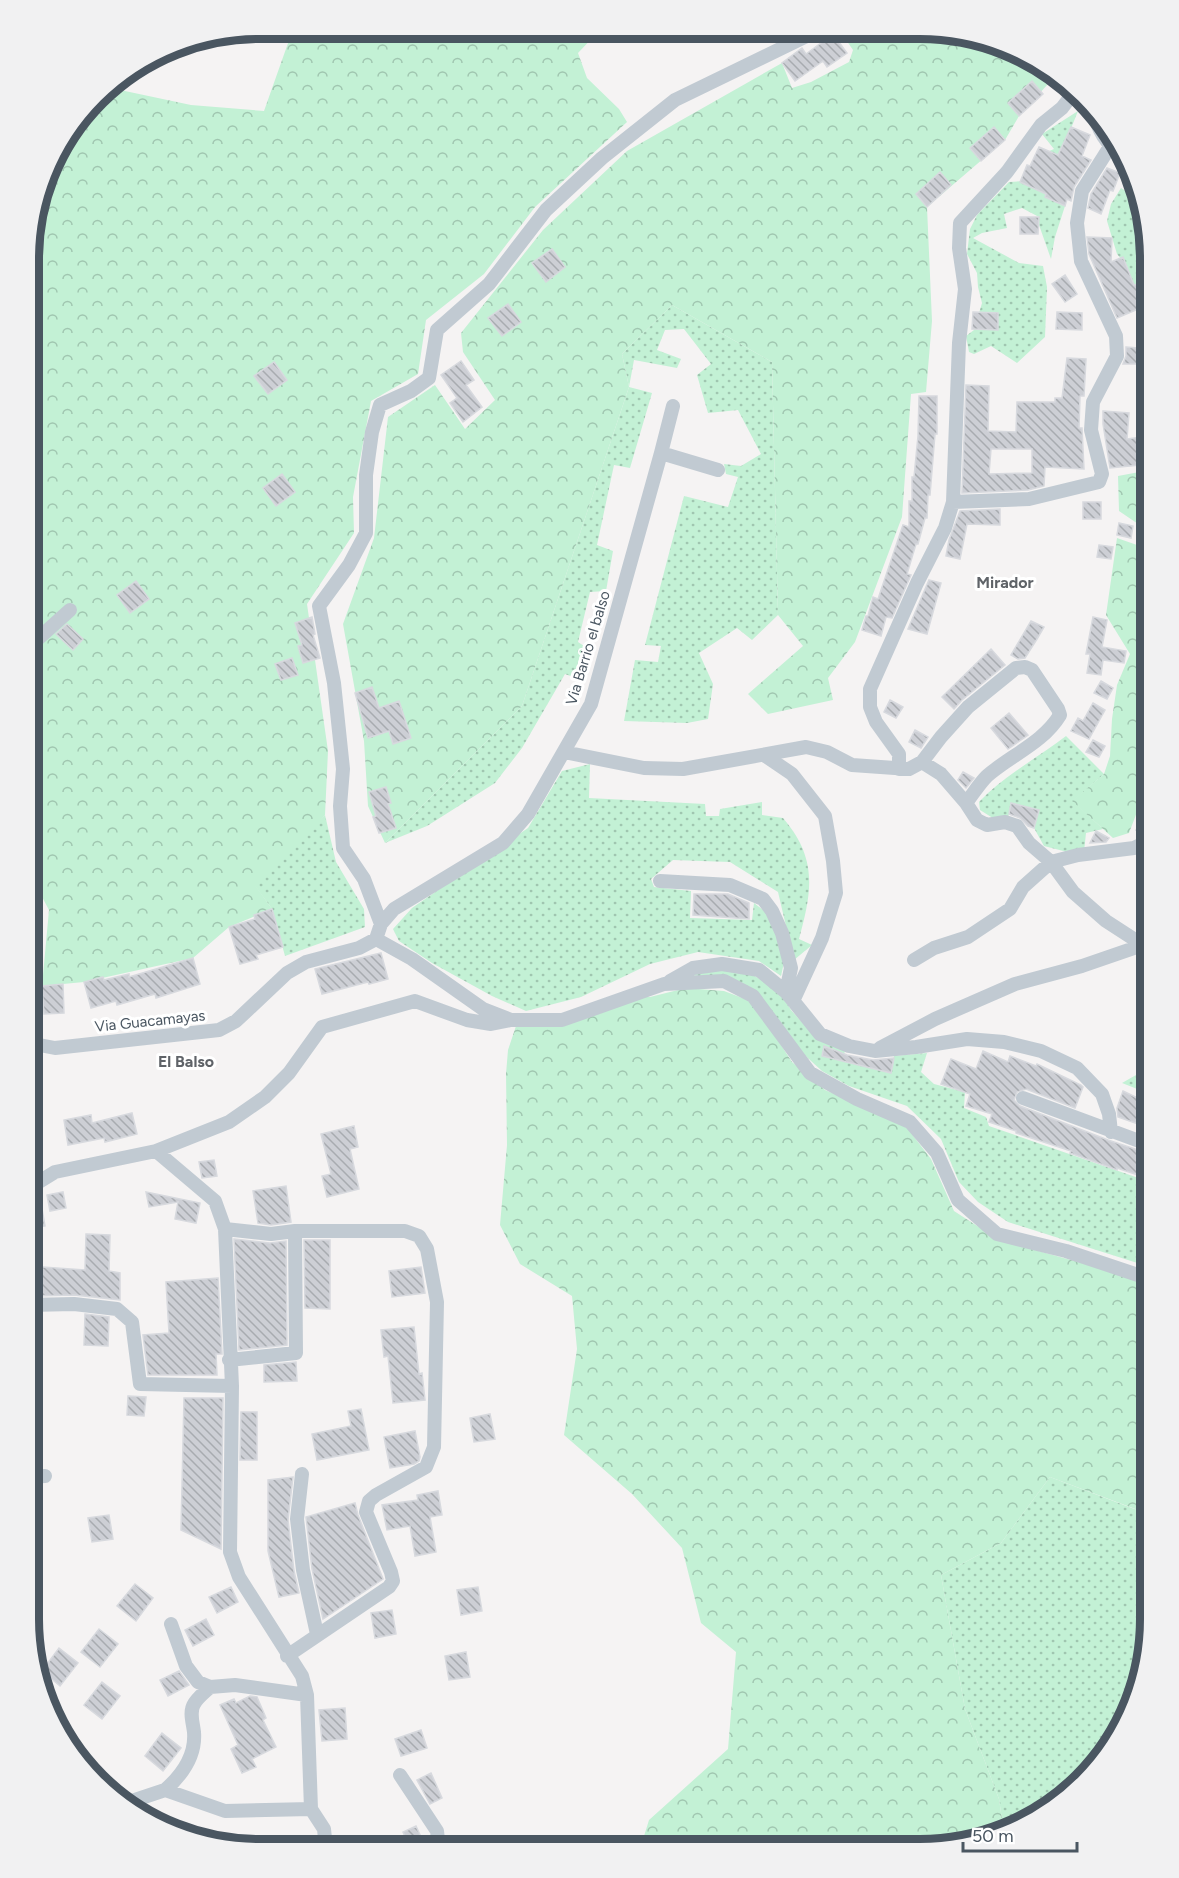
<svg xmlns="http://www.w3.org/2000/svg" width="1179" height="1878" viewBox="0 0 1179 1878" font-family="Figtree,sans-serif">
	<defs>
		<pattern id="grass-dots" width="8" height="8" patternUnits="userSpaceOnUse" patternTransform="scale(1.5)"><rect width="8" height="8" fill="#c3f1d5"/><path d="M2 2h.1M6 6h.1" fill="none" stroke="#a0c6b0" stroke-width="1.8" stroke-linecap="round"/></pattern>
		<pattern id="forest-crowns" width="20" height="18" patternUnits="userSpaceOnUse" patternTransform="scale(1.5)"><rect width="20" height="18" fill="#c3f1d5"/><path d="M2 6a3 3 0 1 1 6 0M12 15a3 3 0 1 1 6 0" fill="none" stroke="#a0c6b0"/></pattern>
		<pattern id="building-back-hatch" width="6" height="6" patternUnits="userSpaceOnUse" patternTransform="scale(1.5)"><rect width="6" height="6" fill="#cdcfd5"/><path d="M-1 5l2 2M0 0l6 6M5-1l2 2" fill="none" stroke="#a8abb0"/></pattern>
	</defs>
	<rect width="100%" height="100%" fill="#f5f3f3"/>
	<path fill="url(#grass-dots)" d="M1031,60L1058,75L1048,84L1030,62Z
		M1078,111L1062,151L1056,155L1053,180L1045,197L1065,206L1055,237L1051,259L1039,225V217L1022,208L1004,214L1007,228L982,233L973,238L1019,263L1043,266L1047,287L1045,337L1017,363L991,346L974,354L969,352L966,336L974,330L982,303L978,287L977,273L967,254L970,229L977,215L1009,182L1025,181L1035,157L1054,149L1042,134Z
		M1121,188L1138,199L1150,259V274L1145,275L1144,300L1138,297L1127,266L1117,254L1107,221L1111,204Z
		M672,305L772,362L778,615L752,640L737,628L699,653L713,684L708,719L687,723L624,721L635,660L658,662L661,646L645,645L684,496L728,507L738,477L726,474L724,464L741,466L761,454L738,410L708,413L697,375L711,364L684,329L665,330L657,350L681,359L677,368L634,360L629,387L652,393L630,468L614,465L597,545L613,551L606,591L590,592L578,642L584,646L576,678L565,674L522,748L495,783L427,826L385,843L522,706L629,387L622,354Z
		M1066,736L1104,774L1073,801L1103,829L1086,833L1084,852L1075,854L1044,846L1034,828L1038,810L1012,803L1007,821L996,820L980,810L979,802C1004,776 1037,758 1066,736Z
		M590,764L589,798L705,804L706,816H719L720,809L762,802V815L783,818C818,859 812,891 799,939L812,945L794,960L778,892L730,862L673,860L651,879L654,887L691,891L690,918L752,920L754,903L768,914L785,958L781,976L759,961L698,952L650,964L581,997L526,1011L492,996L432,963L399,941L393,929L412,908L528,828L562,771Z
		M325,815L336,862L364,909L365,927L285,956L272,909L250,879Z
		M708,967L753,975L779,991L791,1010L817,1039L845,1050L843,1061L890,1073L894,1056L927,1053L921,1072L934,1084L965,1092L964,1108L986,1117L989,1126L1150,1182V1267L1008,1222L978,1202L959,1182L941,1139L907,1106L849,1086L822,1071L798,1049L750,987L723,977L677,975Z
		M1150,1067V1094L1122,1083Z
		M1050,1477L1145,1513L1150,1507V1634L1138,1693L1103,1759L1061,1802L1004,1833L999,1799L965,1709L941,1575L1001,1543Z"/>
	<path fill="url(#forest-crowns)" d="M293,29L689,30L640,33L598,32L578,53L587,78L619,109L627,122L535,207L484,274L426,320L418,374L371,401L353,497L354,533L307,604L328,751L325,815L255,885L272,909L229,927L193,958L84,982L42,986L49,910L30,874V229L52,157L106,87L191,105L264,111Z
		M842,30L950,31L1008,46L1031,60L1030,62L1048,84L1019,116L1005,140L927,207L932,321L926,392L911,394L902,517L855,642L828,678L833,700L768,714L748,694L803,646L778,615L772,362L672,305L622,354L629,387L522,706L385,843L368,806L364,741L343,624L374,538L388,417L435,385L465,429L495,400L463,352L461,333L543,230L627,151L782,63L792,88L811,82L849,62L853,50L840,31Z
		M1150,470V778L1129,833L1113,838L1072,801L1104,774L1110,756L1112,719L1117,685L1130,654L1106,615L1117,538L1137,545L1144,528L1119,511L1118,476Z
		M686,988L724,991L753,1002L792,1062L825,1090L895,1119L908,1129L931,1159L954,1211L985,1231L1006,1242L1096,1267L1150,1286V1507L1146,1513L1050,1477L1001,1543L941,1575L965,1709L999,1799L1004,1833L920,1849H640L649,1820L728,1749L736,1652L701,1623L682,1548L632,1494L564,1435L577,1349L572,1296L520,1264L500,1225L507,1145L506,1074L508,1050L516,1026L632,997H650Z"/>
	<path fill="url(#building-back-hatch)" stroke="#d7d9de" stroke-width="1.5" fill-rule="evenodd" d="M833,34L847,53L827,67L823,61L795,81L782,63L802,48L806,54Z
		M1032,81L1043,94L1019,116L1008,103Z
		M994,127L1005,140L981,161L970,148Z
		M1071,127L1090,135L1082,156L1091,160L1074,187L1071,201L1067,199L1065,206L1045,197L1046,194L1020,182L1027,165L1030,166L1039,147L1058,155Z
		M1107,168L1120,173L1113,191L1110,190L1101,214L1088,208L1091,194Z
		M940,172L951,185L927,207L916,194Z
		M1020,217H1039L1038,234H1020Z
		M1087,237L1112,238L1111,262L1123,257L1134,285L1150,282V304L1117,318L1089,254Z
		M552,249L565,267L546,282L532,263Z
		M1065,275L1077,294L1065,302L1052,284Z
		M508,304L521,322L502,336L488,318Z
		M973,312L998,313V330L972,329Z
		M1057,312L1082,313V330L1056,329Z
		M1126,347L1150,349V364H1123L1126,356Z
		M1067,358L1086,359L1084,396H1080L1079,428H1082L1084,469L1045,467L1044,486L1028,490L962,493L966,385L989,386L988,431L1016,432L1017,402H1055V398H1062ZM991,449H1032V473L989,474Z
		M461,361L474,380L466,385L482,407L463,422L450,403L457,398L441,375Z
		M274,362L287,380L268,394L254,376Z
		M919,396H937V434H935L930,495H928L927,518H925L918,544H916L907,574L911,575L892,618L886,617L881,636L862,630L866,616H868L873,597L878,599L903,525L909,527V501H912V477H914L918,436Z
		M1103,411L1129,413L1127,439L1149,436L1150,464L1110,468L1103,424Z
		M282,474L295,492L276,506L263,488Z
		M1083,502H1101V519H1083Z
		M1000,509V525L967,524L960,559L946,556L949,540L960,511Z
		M1119,523L1133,526L1131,538L1117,535Z
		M1099,545L1113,547L1111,559L1097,557Z
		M929,580L941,583L927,634L908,629Z
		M136,581L149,599L130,613L117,595Z
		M312,617L315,634L313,635L320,658L303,663L298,646L302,645L295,623Z
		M1093,617L1107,620L1102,647L1126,651L1124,663L1103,660L1101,675L1087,673L1090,654H1086Z
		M1031,621L1044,627L1037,639L1025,658L1018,659L1011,655Z
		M67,624L83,639L73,650L56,634Z
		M991,649L1005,665L962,700L954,709L942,697Z
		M292,658L298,675L281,680L275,664Z
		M1101,681L1113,688L1107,699L1094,693Z
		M372,687L379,708L399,701L411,738L393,744L389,731L368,738L355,693Z
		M890,700L903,707L896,718L884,712Z
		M1093,703L1105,710L1089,739L1071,731L1078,718L1083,721Z
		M1009,713L1028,735L1008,749L991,728Z
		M915,730L928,737L921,748L909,742Z
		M1093,740L1105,746L1099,757L1086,752Z
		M963,772L974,778L966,788L958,780Z
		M386,787L391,803L388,804L396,828L379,833L373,817L376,816L369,792Z
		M1011,803L1039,810L1034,828L1028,826L1020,818L1009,814Z
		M1150,806V831L1144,833L1136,830Z
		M1096,831L1109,838L1106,842L1090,843Z
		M694,894H728L749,903V919L693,915Z
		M272,909L283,947L256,955L258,959L240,964L229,927L255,919L254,915Z
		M381,953L388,979L369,984L368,982L322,994L315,969Z
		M193,958L200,984L156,998L155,994L117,1005L116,1001L91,1008L84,982L103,977L104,980L129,974V977Z
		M63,984L64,1013L44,1014L42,986Z
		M824,1046L847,1055L873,1060L894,1058L891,1073L822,1056Z
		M983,1051L1008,1062L1010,1056L1036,1066L1037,1064L1081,1085L1083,1087L1075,1108L1026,1089L1017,1092L1014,1100L1020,1106L1108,1140L1150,1154V1169L1147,1178L1117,1168V1170L1070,1153L1071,1151L1016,1133V1131L989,1122L992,1114L966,1106L970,1094L941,1084L951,1059L976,1069Z
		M1123,1091L1150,1104V1135L1139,1131L1141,1125L1118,1117L1117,1108Z
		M132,1113L137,1134L105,1142L104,1138L68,1145L64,1120L91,1115L92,1123Z
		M354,1126L358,1147L350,1149L359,1189L327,1197L322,1176L331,1174L321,1134Z
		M214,1160L217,1176L202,1178L199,1162Z
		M286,1186L291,1222L271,1225L258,1223L253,1191Z
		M63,1192L66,1208L50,1211L47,1195Z
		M146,1192L200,1203L196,1223L175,1219L178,1202L149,1207Z
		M42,1209L45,1226L29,1229V1212Z
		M86,1234L110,1235L109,1271L120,1273V1300L74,1295L29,1296V1266L85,1270Z
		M234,1239L270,1243L286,1241L287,1345L239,1350Z
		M304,1240H330V1309L305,1308Z
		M421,1267L425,1293L392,1297L389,1271Z
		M218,1278L222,1354H216L217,1375H148L143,1335L169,1333L166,1282Z
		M29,1314H40V1338L29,1337Z
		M85,1314L109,1317L108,1346L84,1345Z
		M414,1327L419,1374L422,1373L425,1400L393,1403L388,1356L384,1357L381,1330Z
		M296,1362L297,1381L264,1382V1365Z
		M128,1396L146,1397L144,1416L127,1415Z
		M184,1398H223L221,1549L181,1530Z
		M361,1409L369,1450L317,1460L312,1434L351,1426L348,1411Z
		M241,1412H257V1460H240Z
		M490,1414L495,1439L474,1442L470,1418Z
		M415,1431L420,1457L419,1461L414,1464L390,1468L384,1437Z
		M293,1477L288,1520L294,1571L299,1593L279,1597L268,1551V1480Z
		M438,1491L442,1515L430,1517L436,1552L415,1556L410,1526L387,1530L382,1505L418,1500L417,1495Z
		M355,1503L358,1515L383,1579L323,1619L312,1569L306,1517Z
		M109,1515L113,1539L92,1542L88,1518Z
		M135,1584L153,1598L136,1621L117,1606Z
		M231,1587L238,1602L217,1613L209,1597Z
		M478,1587L482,1611L461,1615L457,1590Z
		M392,1610L396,1634L375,1638L371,1613Z
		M206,1619L214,1635L193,1646L185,1630Z
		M99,1629L118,1644L100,1667L81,1652Z
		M59,1648L78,1663L60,1686L42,1671Z
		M466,1652L470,1677L449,1680L445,1656Z
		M179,1671L189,1685L168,1696L160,1680Z
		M102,1682L120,1696L102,1719L84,1705Z
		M250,1696L257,1697L266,1718L263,1720L276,1747L252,1759L256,1767L242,1773L231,1749L238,1745L220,1705L234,1699L236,1703Z
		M345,1708L347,1739L322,1741L319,1710Z
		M421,1730L427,1748L401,1756L395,1739Z
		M162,1733L181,1748L163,1771L145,1756Z
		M431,1773L442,1798L430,1804L417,1780Z
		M416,1826L426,1848H410L403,1832Z"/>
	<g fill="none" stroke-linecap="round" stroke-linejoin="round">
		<path stroke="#c1cad2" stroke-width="14" d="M1094,110C1096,127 1107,148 1124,155
			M661,453L718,470
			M953,502L1029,499L1099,482L1102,474L1091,430L1093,402L1117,356L1116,336L1081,261L1077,223L1082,191L1111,145
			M30,646L70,610
			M564,752L644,768L683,769L806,747L827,752L852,765L909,769L922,762L941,774L966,803L977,820L987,825L1005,822L1017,826L1029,843L1051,862L1073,892L1106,921L1143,945
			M764,755L792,774L825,816L833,861L836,893L822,938L793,1001
			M922,762L941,737L968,707L1016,668L1025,667L1032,670L1058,709L1060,715C1043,743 1011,755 987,776C979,784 973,794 966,803
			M899,769V754L876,722L870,707V689L917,583L945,528L953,502L959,343L965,289L959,248L960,223L1007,172L1041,125L1062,108L1075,91
			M660,881L730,885L763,899L772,911L782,933L791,968L786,992
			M381,924L364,879L343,848L340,806L343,769L334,683L319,606L349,565L366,533V475L372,432L380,405L411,391L429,378L437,330L489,284L546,210L602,158L675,100L819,30
			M376,939L412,959L483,1009L511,1020H562L664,984L724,981L753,996L810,1073L857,1099L910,1122L937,1153L958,1200L997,1234L1066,1251L1150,1279
			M914,960L934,948L968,937L1010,909L1023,887L1051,862L1078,855L1134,848L1150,840
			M670,981L693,968L722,964L759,970L786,992L820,1034L849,1046L875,1051L916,1047L967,1039L1004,1042L1041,1051L1077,1068L1102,1094L1109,1114L1111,1132
			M29,1043L55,1048L219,1030L236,1021L287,973L306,962L359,948L376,939L381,924L394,909L503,843L528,814L591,704L661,453L673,406
			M880,1048L935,1019L1015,984L1082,966L1143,945L1149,946
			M1023,1098L1150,1145
			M156,1151L215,1201L225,1229L232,1386L230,1552L239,1577L302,1676L307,1695L311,1809L324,1829L326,1848
			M29,1188L55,1172L156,1151L229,1122L265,1097L289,1073L322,1027L415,1001L467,1020L491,1024L511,1020
			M225,1229L271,1234L295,1231H405L419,1236L427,1249L437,1302L434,1447L426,1467L376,1495L369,1501L366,1512L391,1572L393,1581L389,1587L287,1656
			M29,1305L74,1304L117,1309L132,1322L140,1384L232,1386
			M229,1360L296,1353L295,1231
			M302,1474L297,1519L303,1570L317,1634
			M29,1477L45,1476
			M171,1624L186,1666L198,1682L210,1687L235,1685L307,1695
			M400,1775L437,1831L439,1848
			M165,1790C182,1775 196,1756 194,1732C193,1723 189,1712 194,1704C197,1698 205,1692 210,1687
			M123,1804L165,1790L225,1811L311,1809"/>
	</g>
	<g text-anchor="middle" stroke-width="6" stroke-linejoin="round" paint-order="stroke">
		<g font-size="15" fill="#4a5661" stroke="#fff">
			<text transform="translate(588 648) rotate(-73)" y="5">Via Barrio el balso</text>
			<text transform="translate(150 1021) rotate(-6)" y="5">Via Guacamayas</text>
		</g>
		<g font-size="16" font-weight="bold" fill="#5f6368" stroke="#fff">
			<text x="1005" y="588">Mirador</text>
			<text x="186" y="1067">El Balso</text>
		</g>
	</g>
	<path d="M0 0H1179V1878H0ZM259 39H920A220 220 0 0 1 1140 259V1619A220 220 0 0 1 920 1839H259A220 220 0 0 1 39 1619V259A220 220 0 0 1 259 39Z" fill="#f1f1f2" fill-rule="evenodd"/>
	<path fill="none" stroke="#4a5661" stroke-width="8" d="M259 39H920A220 220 0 0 1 1140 259V1619A220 220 0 0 1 920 1839H259A220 220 0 0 1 39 1619V259A220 220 0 0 1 259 39Z"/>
	<path d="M963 1842v9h114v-9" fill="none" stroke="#4a5661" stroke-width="3"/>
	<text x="972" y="1842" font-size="18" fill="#4a5661" stroke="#ffffff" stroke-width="4.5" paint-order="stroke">50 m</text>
</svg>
